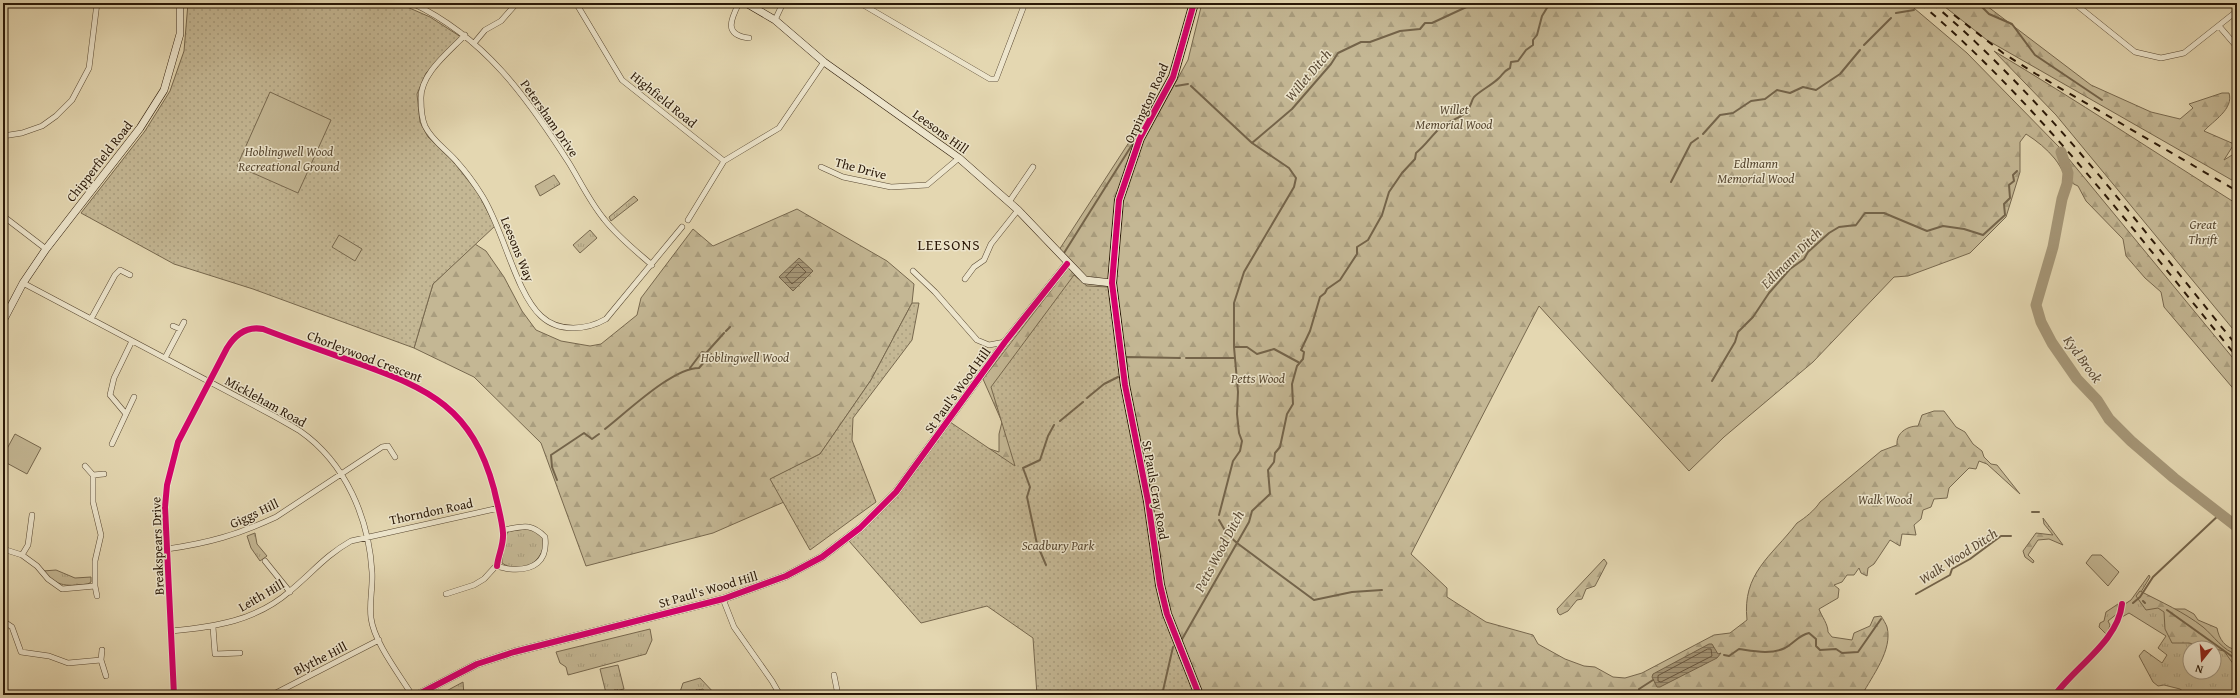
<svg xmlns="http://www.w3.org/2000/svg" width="2240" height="698" viewBox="0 0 2240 698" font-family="'Gentium Book Plus',serif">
	<defs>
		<pattern id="grass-tufts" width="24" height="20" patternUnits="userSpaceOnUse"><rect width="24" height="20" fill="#c4b794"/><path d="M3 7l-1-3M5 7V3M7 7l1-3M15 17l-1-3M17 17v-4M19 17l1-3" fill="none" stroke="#a99d7e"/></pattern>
		<pattern id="forest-firs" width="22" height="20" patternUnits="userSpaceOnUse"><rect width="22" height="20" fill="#c4b794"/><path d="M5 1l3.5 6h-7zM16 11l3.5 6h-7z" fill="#a99d7e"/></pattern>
		<pattern id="park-dots" width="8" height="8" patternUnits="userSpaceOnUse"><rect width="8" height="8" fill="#c4b794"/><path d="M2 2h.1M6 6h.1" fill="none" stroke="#a99d7e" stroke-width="1.8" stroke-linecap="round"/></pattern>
		<pattern id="water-rules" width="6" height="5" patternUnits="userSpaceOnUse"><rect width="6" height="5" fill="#a59677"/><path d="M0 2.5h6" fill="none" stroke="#877960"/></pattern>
	</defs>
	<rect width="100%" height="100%" fill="#e4d7b1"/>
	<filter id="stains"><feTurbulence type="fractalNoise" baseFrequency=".005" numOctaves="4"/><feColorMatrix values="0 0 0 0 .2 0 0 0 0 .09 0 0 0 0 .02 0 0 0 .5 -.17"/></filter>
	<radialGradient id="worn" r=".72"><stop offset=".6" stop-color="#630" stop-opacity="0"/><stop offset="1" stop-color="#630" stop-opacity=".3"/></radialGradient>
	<path fill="url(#grass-tufts)" stroke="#77684e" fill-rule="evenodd" d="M554,175L560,184L540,196L535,186Z
		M634,196L638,200L611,221L609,217Z
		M590,230L597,238L580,253L573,245Z
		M526,529C564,532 533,585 502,563V560L507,533L510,531Z
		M255,533L257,544L267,556L260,561L251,548L247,536Z
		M56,570L75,578L91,577V582L88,584C68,586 58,588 43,571Z
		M2149,575L2150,577L2141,592L2173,609H2185L2194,614L2198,620L2217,628C2219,639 2225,648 2237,650V695H2188L2180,689L2164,685L2158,686L2153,682L2139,656L2144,650L2162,663L2167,655L2158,648L2166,636L2129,613L2122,617L2125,604L2131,600ZM2190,648H2214V672H2190Z
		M2118,604V613L2108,621L2110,625L2107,635L2099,627L2100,623L2104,621L2106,612Z
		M650,629L652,640L646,654L568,675L566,667L560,663L556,652Z
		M618,665L624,689L606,693L600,669Z
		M700,678L716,695H705L703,689L692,692L693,695H679L683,683Z
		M463,682L464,695H439Z"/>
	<path fill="url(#forest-firs)" stroke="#77684e" d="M1202,3H1908L1967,53L2059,147L2237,363V393L2164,307L2161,292L2145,278L2126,256L2123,239L2086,201L2078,186C2066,182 2063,169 2055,159C2047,149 2037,141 2026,134L2020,142V172L2006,217L1970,253L1908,276L1894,277L1813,362L1724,437L1689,471L1539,306L1411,554L1447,588V597L1486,622L1533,635L1538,644L1565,659L1584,666L1595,667L1613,677L1625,678L1642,673L1714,635L1730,633L1747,620C1742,573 1771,557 1797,523C1805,518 1815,510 1820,502L1881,451L1897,445C1896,433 1907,426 1918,426L1922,415L1934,411H1944L1956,427L1965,432L1973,444L1982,451L1984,457L1991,464L1997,465L2020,494L1987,464L1979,461L1976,469L1969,468L1949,488L1947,498L1934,499L1931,507L1923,510L1921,519L1914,525L1916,535L1902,534L1900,546L1890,540L1874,564L1868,568L1867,576L1861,573L1859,568L1854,575H1847L1842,582L1834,585L1839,589L1838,598L1819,609C1822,617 1828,624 1828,632L1832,637L1852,640L1854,633L1870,626L1874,617L1881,616C1883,619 1886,624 1887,627C1893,650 1872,676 1862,695H1050L1049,673L984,447L999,452V434L1002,422L983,379L1056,284L1069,261L1059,250L1150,110L1158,114L1188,60Z
		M1940,3H1983L2091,85L2151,112L2180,119L2193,108L2189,104L2222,93H2229C2234,109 2213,121 2204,131L2234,144L2224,160L2237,152V183L1987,40Z
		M1994,51C2076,100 2156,153 2237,204V334L2056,115Z
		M797,209L887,261L914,284L912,303L871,380L820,454L771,479L784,502L713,533L586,566L541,443L474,377L414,348L433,284L475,244L486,251L504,277L522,311L536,330L561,341L590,346L601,344L637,315L641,298L693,229L713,246Z
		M2043,518L2063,545L2049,539L2038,540L2028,555L2034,561L2033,563L2025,557L2023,551L2036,533L2053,535L2044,524Z
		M1604,559L1607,563L1595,586L1586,589L1582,599L1577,600L1568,611L1560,615L1558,613L1557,609Z
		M2140,591C2161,602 2184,612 2203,627C2213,635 2224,652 2237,654V666L2234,665L2224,651L2189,643H2172L2165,629L2164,612L2158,608L2146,610L2136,596Z"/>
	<path fill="url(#park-dots)" stroke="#77684e" d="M188,3H398L430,17L461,37L426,73L417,94L420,122L428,137L452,160L478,193L495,226L433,284L414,348L253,289L174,264L81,213L145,131L170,91L184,51Z
		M1074,275L1087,286L1109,287L1160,600L1164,616L1195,695H1037L1033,638L987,606L921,623L849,541C892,504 918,468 950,422L1015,466L991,387Z
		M912,303H919L912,340L853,418L852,440L876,502L810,550L770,479L820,454L871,380Z"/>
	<path fill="#c4b794" stroke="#77684e" d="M270,92L331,120L298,193L237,166Z
		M339,235L362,249L355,261L332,247Z
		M15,434L41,448L27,474L3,461V456Z
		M2092,555H2101L2119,572L2108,586L2086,563Z"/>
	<path fill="url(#water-rules)" stroke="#74644a" d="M799,258L813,271L793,291L779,277Z
		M1709,644H1712L1718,654L1721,653L1717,658L1660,687H1657L1652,677L1653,674Z"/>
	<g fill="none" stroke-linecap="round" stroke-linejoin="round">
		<path stroke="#68573f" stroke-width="1" d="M798,264L806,272L792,284L786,277Z
			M1708,649H1711L1712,656L1661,682L1658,681V676Z"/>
		<path stroke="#74644a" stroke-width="2" d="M1978,3L1989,14L2012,24L2035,55L2102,100
			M1896,13L1914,10
			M1864,45L1891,18
			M1176,86L1188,84
			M1191,86L1252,143L1289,168L1296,178L1294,187L1244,272L1234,303V347L1238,392L1237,414L1239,433L1242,441L1240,451L1233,461L1219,515
			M1703,134L1720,115L1733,113L1751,101L1765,99L1777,90L1790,93L1803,87L1816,90L1840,74L1860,50
			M1252,143L1292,109L1331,64L1338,53L1361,42H1370L1400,31L1420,29L1425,23H1432L1475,3
			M2061,164L2064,161
			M1671,182L1691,143L1698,138
			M1064,253L1137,137
			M726,331L730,327
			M1234,347H1247L1257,354L1274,349L1298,362
			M707,352L724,333
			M1186,358H1234
			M1127,372L1126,357L1180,358
			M1712,381L1735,342L1738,332L1753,317L1769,293L1790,269L1804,259L1808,252L1829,233L1839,227L1856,225L1865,213H1884L1927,231L1943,226L1964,229L1983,235L2005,215L2004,204L2010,198L2009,185L2014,181L2013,175L2017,171
			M1087,398L1104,384L1118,377
			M1060,421L1083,402
			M605,429C627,412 672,368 699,368L711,354L702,352L690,368
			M557,480L552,467L551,455L584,433L592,439L599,434
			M2032,512H2039
			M1219,520L1227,534L1237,543L1314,600L1352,592L1382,590
			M1046,565L1037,544L1027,497L1030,487L1023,468L1040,460L1048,436L1054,425
			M1916,594L1950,575L1952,569L1970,559L2001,536H2011
			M2143,601L2145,603
			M2133,603L2140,597L2153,577L2221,513
			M2167,610L2237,660
			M1181,641L1249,522L1252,511L1270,494L1268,470L1274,462L1275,453L1280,447L1287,414L1293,404L1292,384L1297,366L1303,359L1304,352L1301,350L1310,331L1320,297L1325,293L1327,289L1340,280L1357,254V247L1368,240L1382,215L1389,192L1402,173L1415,159L1416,153C1426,145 1432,135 1441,127C1449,120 1459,120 1467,111C1471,107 1471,101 1474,97C1481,90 1492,85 1499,78C1503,74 1504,71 1510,68L1511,62L1518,61L1526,50L1533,45V40L1537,35L1542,16L1550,3
			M1724,655L1729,656L1739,649C1753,651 1771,655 1785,648C1794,643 1799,635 1809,633L1816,639V646L1820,650L1836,649L1842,653L1858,652L1881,619
			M1639,689L1653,680
			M1162,695L1173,647"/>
		<path stroke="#a59677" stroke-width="11" d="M2061,152L2068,173L2067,184L2062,199L2053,247L2036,305L2041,322L2052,343L2077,379L2097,400L2109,419L2131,441L2174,478L2237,527"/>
		<defs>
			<path id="street" d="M412,3C484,37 527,97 569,163C580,181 590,202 604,219C618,237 636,251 652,265
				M576,3L622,80L724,161L779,128L824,62
				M739,3C731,19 723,35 749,38
				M860,3L990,79H996L1025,3
				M2074,3L2135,52L2161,58L2184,53L2237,11
				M775,20L783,3
				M2219,26L2237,47
				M465,35C449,52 420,74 421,99C421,106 422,119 425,126C432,141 447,150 457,162C466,172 474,183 481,194C503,227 515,292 541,316C559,333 587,330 606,319L682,227
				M475,42L485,30L501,21L515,5
				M3,136L22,133L42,126L56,116L72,100L89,68L97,3
				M821,167L843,177L891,187L927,185L959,158
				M1009,202L1033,167
				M3,216L46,249
				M688,220L724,161
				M913,271L935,292L977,340L989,345L1005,342
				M965,279L974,267L984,260L991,244L1018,210
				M23,283L274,416C283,421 292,426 300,431C346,463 369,519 372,572C373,587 369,603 371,618C374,642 399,674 412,695
				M91,319L115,275L120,270L130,275
				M173,326L180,329
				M165,358L184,322
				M126,414L134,397
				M112,444L126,414L110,395L114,378L132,341
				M85,466L93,475V502L101,535L95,561V586
				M93,475L104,474
				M3,549L22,555L37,566L48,579L62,589L95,586L97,596
				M167,549C209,543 237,535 276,517L382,447L388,446L395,457
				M22,555L28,545L32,515
				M265,561L290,592
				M446,594L474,585L484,579L495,567C500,566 505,569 510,569C534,571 548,561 545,537C530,522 522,527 503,530
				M723,599L734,627L772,681L780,695
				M3,621L12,627L21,652L49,656L68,663L101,660
				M213,627L215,654L240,653
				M171,631C214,627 256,621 290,591C312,573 326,555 351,541L499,508
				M102,650L101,660L106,676
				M834,675L838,695
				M616,692L617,695
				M698,692V695
				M174,695L165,507L167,485L178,442L227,348C235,335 247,326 263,329C294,341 326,352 357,363C430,389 472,408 494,489C497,503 502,519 503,533C504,545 498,555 497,566
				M272,695L379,640
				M866,695L870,694
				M2055,695C2076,666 2118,641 2122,604"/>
			<path id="secondary" d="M746,3L775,20L824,62L959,158L1018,210L1085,280L1112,283
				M3,321L23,283L46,249L140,128L164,90L180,34V3
				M417,695L477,664L514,652L723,599L786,576L822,557L860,528L896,492L1005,342L1067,264"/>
			<path id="primary" d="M1194,3L1173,77L1140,138L1119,200L1112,283L1125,385L1148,501L1160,585L1167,614L1199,695"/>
		</defs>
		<use href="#street" stroke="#584832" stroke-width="6"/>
		<use href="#secondary" stroke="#2a1807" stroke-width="8"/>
		<use href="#primary" stroke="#2a1807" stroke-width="10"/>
		<use href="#street" stroke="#ede5cc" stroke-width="5"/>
		<use href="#secondary" stroke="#ede5cc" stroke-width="7"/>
		<use href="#primary" stroke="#e4d7b1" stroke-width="8"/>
		<path stroke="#2a1807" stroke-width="2" stroke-dasharray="7 7" stroke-linecap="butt" d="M1920,3C2041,106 2137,235 2237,357
			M1932,3C2049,102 2141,228 2237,346
			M1954,15L2003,53L2036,74L2237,191"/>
		<defs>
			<path id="cycleway" d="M1194,3L1173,77L1140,138L1119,200L1112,283L1125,385L1148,501L1160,585L1167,614L1199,695
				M174,695L165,507L167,485L178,442L227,348C235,335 247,326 263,329C294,341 326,352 357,363C430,389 472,408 494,489C497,503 502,519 503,533C504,545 498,555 497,566
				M417,695L477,664L514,652L723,599L786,576L822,557L860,528L896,492L1005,342L1067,264
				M2055,695C2076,666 2118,641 2122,604"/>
		</defs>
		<use href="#cycleway" stroke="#ede5cc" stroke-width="8"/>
		<use href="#cycleway" stroke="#d6006c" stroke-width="6"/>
	</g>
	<g text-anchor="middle" stroke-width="3" stroke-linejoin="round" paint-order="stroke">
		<g font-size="13" fill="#2a1807" stroke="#ede5cc">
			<text transform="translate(664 99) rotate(39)" y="5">Highfield Road</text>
			<text transform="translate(1146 103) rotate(-65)" y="5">Orpington Road</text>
			<text transform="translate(550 118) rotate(55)" y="5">Petersham Drive</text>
			<text transform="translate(941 131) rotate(36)" y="5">Leesons Hill</text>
			<text transform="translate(99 161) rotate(-52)" y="5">Chipperfield Road</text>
			<text transform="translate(861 168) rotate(15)" y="5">The Drive</text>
			<text transform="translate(518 249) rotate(68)" y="5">Leesons Way</text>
			<text transform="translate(365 356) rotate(21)" y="5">Chorleywood Crescent</text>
			<text transform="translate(957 390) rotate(-54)" y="5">St Paul's Wood Hill</text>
			<text transform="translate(266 401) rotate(29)" y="5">Mickleham Road</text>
			<text transform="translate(1156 490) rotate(80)" y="5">St Pauls Cray Road</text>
			<text transform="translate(431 511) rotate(-12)" y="5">Thorndon Road</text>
			<text transform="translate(254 513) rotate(-25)" y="5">Giggs Hill</text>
			<text transform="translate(157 546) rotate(-92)" y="5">Breakspears Drive</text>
			<text transform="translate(708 589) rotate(-16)" y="5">St Paul's Wood Hill</text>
			<text transform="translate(261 595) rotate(-30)" y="5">Leith Hill</text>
			<text transform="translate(320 658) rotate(-27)" y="5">Blythe Hill</text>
		</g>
		<g font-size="13" font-style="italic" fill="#584831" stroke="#ede5cc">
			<text x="1454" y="114">Willet<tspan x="1454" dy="15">Memorial Wood</tspan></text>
			<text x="289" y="156">Hoblingwell Wood<tspan x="289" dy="15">Recreational Ground</tspan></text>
			<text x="1756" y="168">Edlmann<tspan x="1756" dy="15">Memorial Wood</tspan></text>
			<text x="2203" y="229">Great<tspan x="2203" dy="15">Thrift</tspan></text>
			<text x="745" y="362">Hoblingwell Wood</text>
			<text x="1258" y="383">Petts Wood</text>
			<text x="1885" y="504">Walk Wood</text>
			<text x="1058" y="550">Scadbury Park</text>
		</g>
		<g font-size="14" font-style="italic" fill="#5b4a34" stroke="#ede5cc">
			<text transform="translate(1308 75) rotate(-50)" y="5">Willet Ditch</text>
			<text transform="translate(1791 258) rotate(-45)" y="5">Edlmann Ditch</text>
			<text transform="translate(2083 359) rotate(54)" y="5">Kyd Brook</text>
			<text transform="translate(1219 551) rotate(-62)" y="5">Petts Wood Ditch</text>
			<text transform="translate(1958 556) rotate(-33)" y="5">Walk Wood Ditch</text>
		</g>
		<g font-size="15" letter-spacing="1" fill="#2a1807" stroke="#ede5cc">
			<text x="949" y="250">LEESONS</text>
		</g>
	</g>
	<rect width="2240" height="698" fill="none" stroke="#e4d7b1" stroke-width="16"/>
	<rect x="4" y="4" width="2232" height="690" fill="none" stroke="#2a1807" stroke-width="2"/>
	<rect x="8" y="8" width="2224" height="682" fill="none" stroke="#2a1807"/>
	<g transform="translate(2202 660) rotate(197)"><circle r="19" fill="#ede5cc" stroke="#9f937d"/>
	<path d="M0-3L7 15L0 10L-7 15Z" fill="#8f2418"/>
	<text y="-6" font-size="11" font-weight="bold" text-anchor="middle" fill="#2a1807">N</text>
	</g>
	<rect width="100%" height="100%" filter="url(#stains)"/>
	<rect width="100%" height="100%" fill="url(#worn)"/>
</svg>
